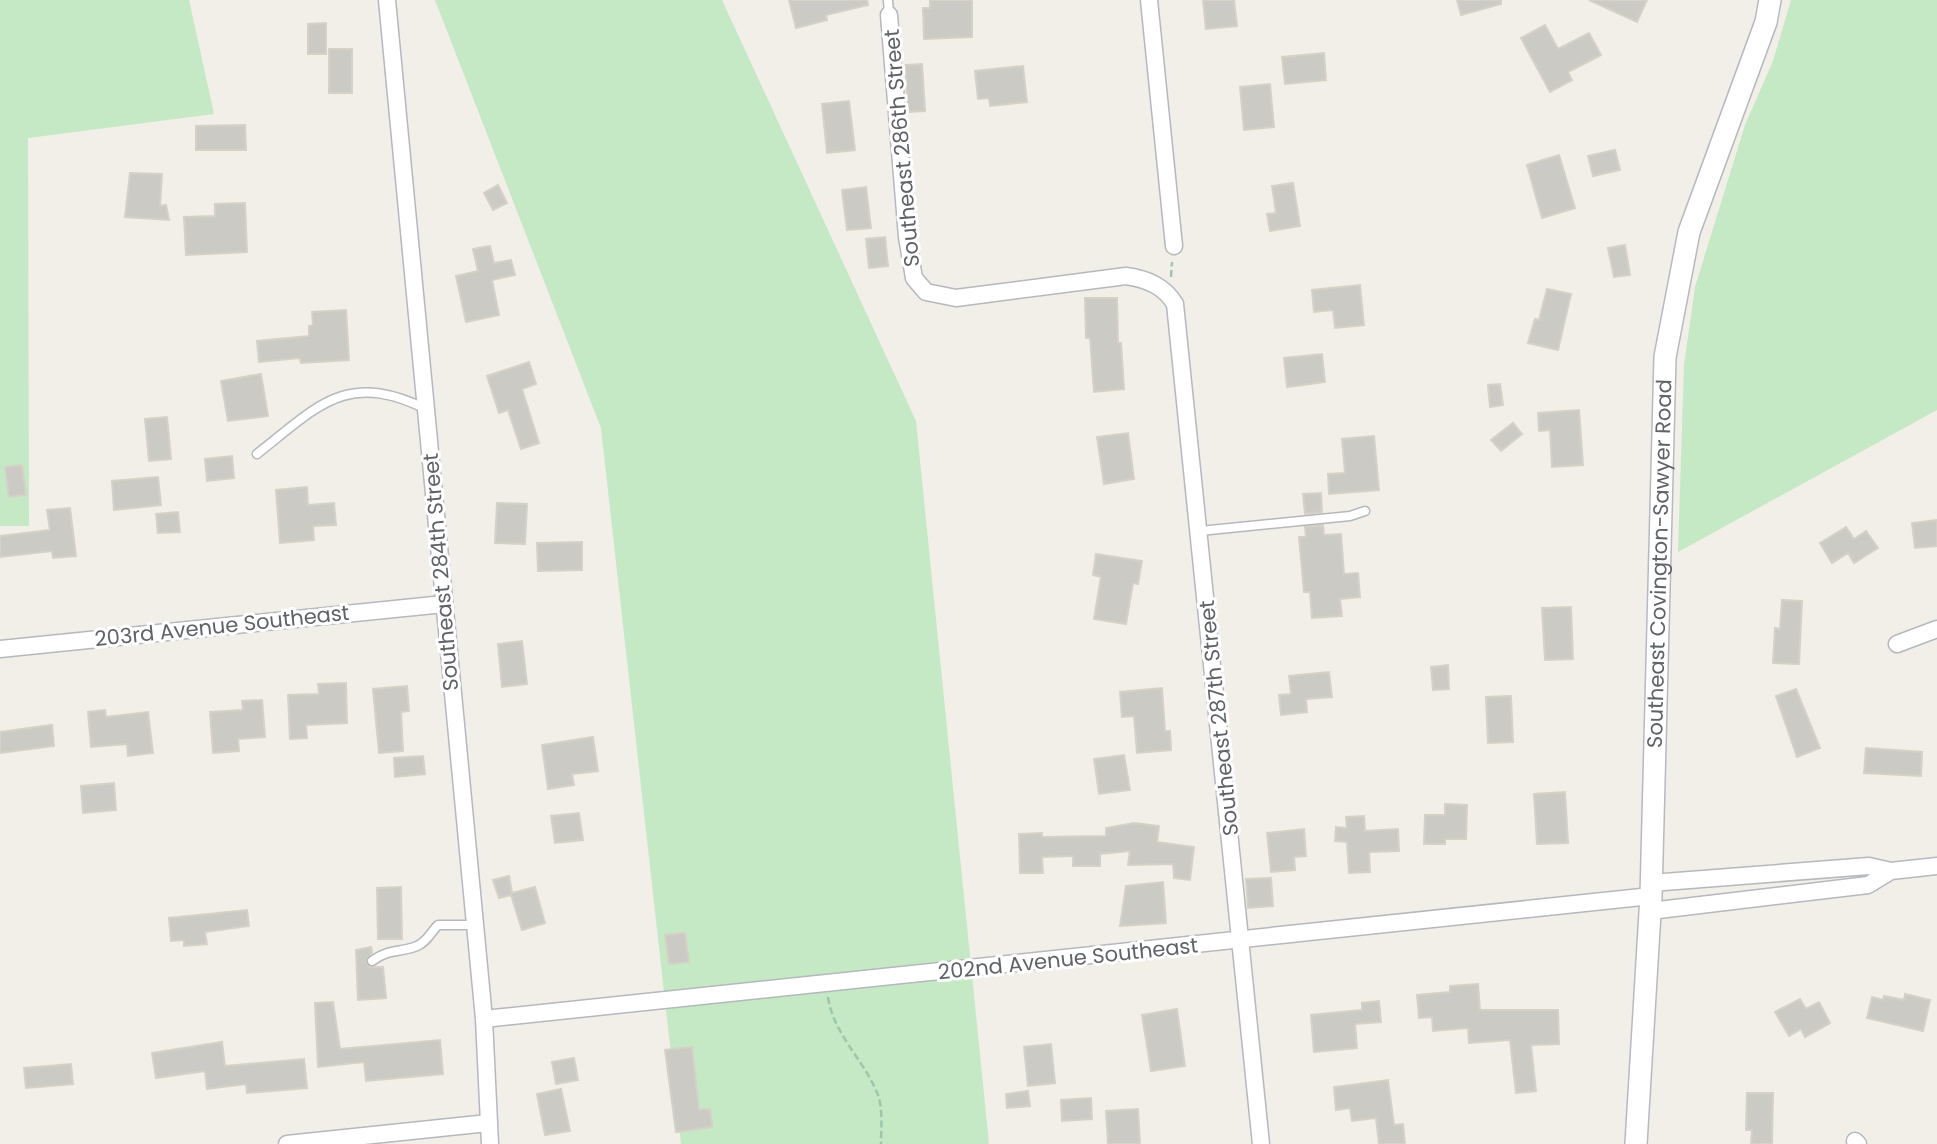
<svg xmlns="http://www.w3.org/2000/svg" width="1937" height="1144" viewBox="0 0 1937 1144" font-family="Poppins,sans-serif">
	<rect width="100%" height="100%" fill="#f1efe8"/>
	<path fill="#c5e8c5" d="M0,0H189L214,114L28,138L29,526H0Z
		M435,0H722L916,421L989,1144H681L601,428Z
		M1791,0H1937V410L1678,552L1684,365L1695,287L1745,125L1773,61Z"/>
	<path fill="#cccac5" stroke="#d6d1c6" stroke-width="2" d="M789,0H867L868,5L826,15L827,20L796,28Z
		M930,0H972V37L924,39L923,8H930Z
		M1203,0H1234L1237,26L1206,29Z
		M1457,0H1501V4L1461,15Z
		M1589,0H1647L1637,22Z
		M326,23V54H308V24Z
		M1545,25L1558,49L1589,33L1601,55L1568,72L1572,80L1550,92L1521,38Z
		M329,49H352V93H329Z
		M1324,53L1326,80L1285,84L1282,57Z
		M922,64L925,111L908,112L905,65Z
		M1023,66L1027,102L990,106L989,98L978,99L975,71Z
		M1270,84L1274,127L1244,130L1240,87Z
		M849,101L855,150L827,153L822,104Z
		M245,125L246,150H196V126Z
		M1615,150L1620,170L1593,176L1588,156Z
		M1559,155L1575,208L1542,218L1527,165Z
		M130,173L162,174L160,206L166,205L169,220L125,217Z
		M1293,183L1300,226L1270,231L1267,214L1276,213L1272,186Z
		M498,185L507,203L493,210L484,193Z
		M866,187L871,228L847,230L842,190Z
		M245,203L247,252L186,255L184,217L215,216V204Z
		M885,237L888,266L869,268L866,239Z
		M1625,245L1630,275L1614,277L1608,248Z
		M490,246L494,263L511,260L515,275L492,280L499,315L466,322L456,276L478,271L473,249Z
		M1360,285L1364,325L1335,328L1333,310L1314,312L1312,290Z
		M1547,289L1571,294L1558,350L1528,343L1535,319L1539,320Z
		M1085,298H1117L1118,343H1121L1124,389L1094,392L1090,338H1086Z
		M346,310L349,360L301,363L300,358L259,362L257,341L309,336V326L313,325L312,312Z
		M1322,354L1325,382L1287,387L1284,358Z
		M529,362L536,384L522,389L539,443L521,449L508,410L499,413L487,376Z
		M261,374L268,416L228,421L221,381Z
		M1500,384L1503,405L1490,407L1488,385Z
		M1579,410L1583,465L1552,467L1550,430L1539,431L1538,413Z
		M167,417L171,459L149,461L145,419Z
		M1513,423L1522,434L1501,451L1491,440Z
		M1128,433L1134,479L1104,484L1097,437Z
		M1374,436L1379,490L1329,494L1328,474L1345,473L1342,439Z
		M232,456L234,478L207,481L205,459Z
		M22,465L26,495L9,497L5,467Z
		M158,477L161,505L114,510L112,481Z
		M307,487L308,505L334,503L336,525L313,526L314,540L280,543L276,490Z
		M1321,493L1322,512L1305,514L1303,494Z
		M497,503L527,504L525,544L495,543Z
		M70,508L76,556L53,558L52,551L0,557V536L50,530L47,510Z
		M178,512L180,532L158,533L156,514Z
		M1937,520V546L1915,548L1912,523Z
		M1323,525L1324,535L1341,534L1344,574L1358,573L1360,597L1340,599L1342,616L1312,618L1310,592H1304L1299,537H1306L1305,527Z
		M1846,527L1854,539L1866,531L1878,548L1854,563L1848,553L1832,563L1820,543Z
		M582,542V570L538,571L537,543Z
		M1096,554L1142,561L1138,584L1133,583L1126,624L1094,619L1101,577L1093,575Z
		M1782,600L1802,601L1799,664L1773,663L1775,628L1780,629Z
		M1571,607L1573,659L1545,660L1542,608Z
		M522,641L527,684L502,687L498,644Z
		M1448,665L1449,689L1433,690L1431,667Z
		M1329,672L1332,697L1306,699L1307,712L1281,715L1279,695L1291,694L1289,676Z
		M346,683L347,723L306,725L307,738L290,739L288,695L319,694L318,684Z
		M407,686L409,711L401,712L403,751L379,753L373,689Z
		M1162,688L1165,731H1170L1171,750L1137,753L1134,716L1122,717L1120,692Z
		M1796,689L1820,748L1797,757L1776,696Z
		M1511,696L1513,742L1488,743L1486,697Z
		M262,700L265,737L238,739L239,751L213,753L210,712L243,710L242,701Z
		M105,710L106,717L148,712L153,753L128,756L127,744L91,747L88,712Z
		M52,725L54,746L0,753V732Z
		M593,737L598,771L572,774L574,785L548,789L542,745Z
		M1866,748L1922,752L1921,776L1864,773Z
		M1124,755L1130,790L1099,794L1094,759Z
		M423,756L425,774L395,777L394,758Z
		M114,783L116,810L83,813L81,786Z
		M1565,792L1568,843L1537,844L1534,794Z
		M1445,804L1467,805L1466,839H1445V844H1424L1425,815H1445Z
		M579,813L583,840L555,843L551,816Z
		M1364,816L1365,831L1398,829L1399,851L1369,852L1370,872L1349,873L1347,842L1335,841L1336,827L1347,828L1346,817Z
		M1134,823L1159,826L1157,842L1194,847L1190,880L1174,878L1173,864L1128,865L1130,851L1100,854V866H1073V856L1042,857L1043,873H1020L1019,834L1042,833V837L1106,836V828Z
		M1304,829L1306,856L1294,857L1295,870L1271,872L1267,833Z
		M509,876L512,893L535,887L545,923L522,930L511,895L499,898L493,880Z
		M1271,878L1273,906L1248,908L1246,879Z
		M1163,882L1166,923L1120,926L1126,886Z
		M401,887L402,939H378L377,888Z
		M247,910L249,926L205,932L207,944L184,946V940L171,941L169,918Z
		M685,933L689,962L669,964L665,935Z
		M371,947L372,953L366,962L370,967H383L386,998L358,1000L356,950Z
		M1478,984L1480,1010H1558L1559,1044L1531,1045L1536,1091L1516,1093L1510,1040L1469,1043L1468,1028L1433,1031L1432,1017L1419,1018L1417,995L1450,992V986Z
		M1905,994L1930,1000L1923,1031L1867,1018L1872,997L1883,1000L1884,996L1904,1000Z
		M1800,999L1806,1009L1819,1002L1830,1023L1805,1037L1801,1029L1789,1036L1775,1012Z
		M1379,1001L1381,1022L1355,1024L1357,1048L1314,1052L1311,1015L1362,1010V1003Z
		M333,1002L340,1049L440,1040L443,1074L366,1081L364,1062L318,1067L315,1003Z
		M1177,1009L1185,1066L1151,1071L1142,1015Z
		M222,1042L225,1066L304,1059L307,1088L247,1093L246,1084L207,1089L205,1071L156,1078L152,1053Z
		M1051,1044L1055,1083L1028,1086L1024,1047Z
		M692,1047L699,1110L710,1109L712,1127L676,1132L665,1050Z
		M574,1058L578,1080L556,1084L552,1062Z
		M71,1064L73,1084L26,1088L24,1068Z
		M1388,1080L1394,1125L1403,1124L1405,1144H1379L1376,1118L1352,1121L1350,1108L1336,1110L1334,1087Z
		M561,1089L570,1131L545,1135L537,1094Z
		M1028,1091L1030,1106L1007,1108L1006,1094Z
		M1747,1093H1773L1772,1144H1751L1752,1130H1746Z
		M1091,1098L1092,1119L1062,1121L1061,1100Z
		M1138,1109L1140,1144H1108L1106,1111Z"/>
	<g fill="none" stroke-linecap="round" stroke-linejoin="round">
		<defs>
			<path id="lane" d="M888,0L889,15
				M257,454C318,406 346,370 426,409
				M1200,531L1350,516L1365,511
				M372,961C390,948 400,953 417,946C427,942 431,932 438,925H475"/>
			<path id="street" d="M387,0L484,1019L490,1144
				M1149,0L1174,246
				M889,15L907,237L914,278L926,292L956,298L1126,276C1147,279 1164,286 1175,304L1261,1144
				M1897,644L1937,629
				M0,649L444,604
				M1891,871L1937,866
				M1650,911L1868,885L1891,871L1869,866L1651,883
				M484,1019L1651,896
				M1855,1141L1858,1144
				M287,1144L488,1123"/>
			<g id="secondary">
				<path id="s1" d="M1636,1144L1651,896L1665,357L1689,232L1766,22L1770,0"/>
			</g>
		</defs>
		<use href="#lane" stroke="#b5b8bc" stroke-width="11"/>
		<use href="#street" stroke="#b5b8bc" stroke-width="19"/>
		<use href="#secondary" stroke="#b6babf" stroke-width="24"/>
		<path stroke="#9cc7a9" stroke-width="2.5" stroke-dasharray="7 3.5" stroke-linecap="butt" d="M1171,277L1172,262
			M828,997C833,1034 865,1061 878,1095C883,1109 881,1129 881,1144"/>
		<use href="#lane" stroke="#fff" stroke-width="8"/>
		<use href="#street" stroke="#fff" stroke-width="16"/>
		<use href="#secondary" stroke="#fff" stroke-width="21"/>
	</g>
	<g text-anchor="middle" stroke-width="6" stroke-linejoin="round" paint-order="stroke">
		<g font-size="21" fill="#5f6368" stroke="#fff">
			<text transform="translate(902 148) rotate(-95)" y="7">Southeast 286th Street</text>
			<text dy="7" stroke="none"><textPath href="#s1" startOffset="581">Southeast Covington-Sawyer Road</textPath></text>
			<text transform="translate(441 572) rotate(-95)" y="7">Southeast 284th Street</text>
			<text transform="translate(222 626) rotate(-6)" y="7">203rd Avenue Southeast</text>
			<text transform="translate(1219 718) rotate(-96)" y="7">Southeast 287th Street</text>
			<text transform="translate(1068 959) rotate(-6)" y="7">202nd Avenue Southeast</text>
		</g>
	</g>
</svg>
